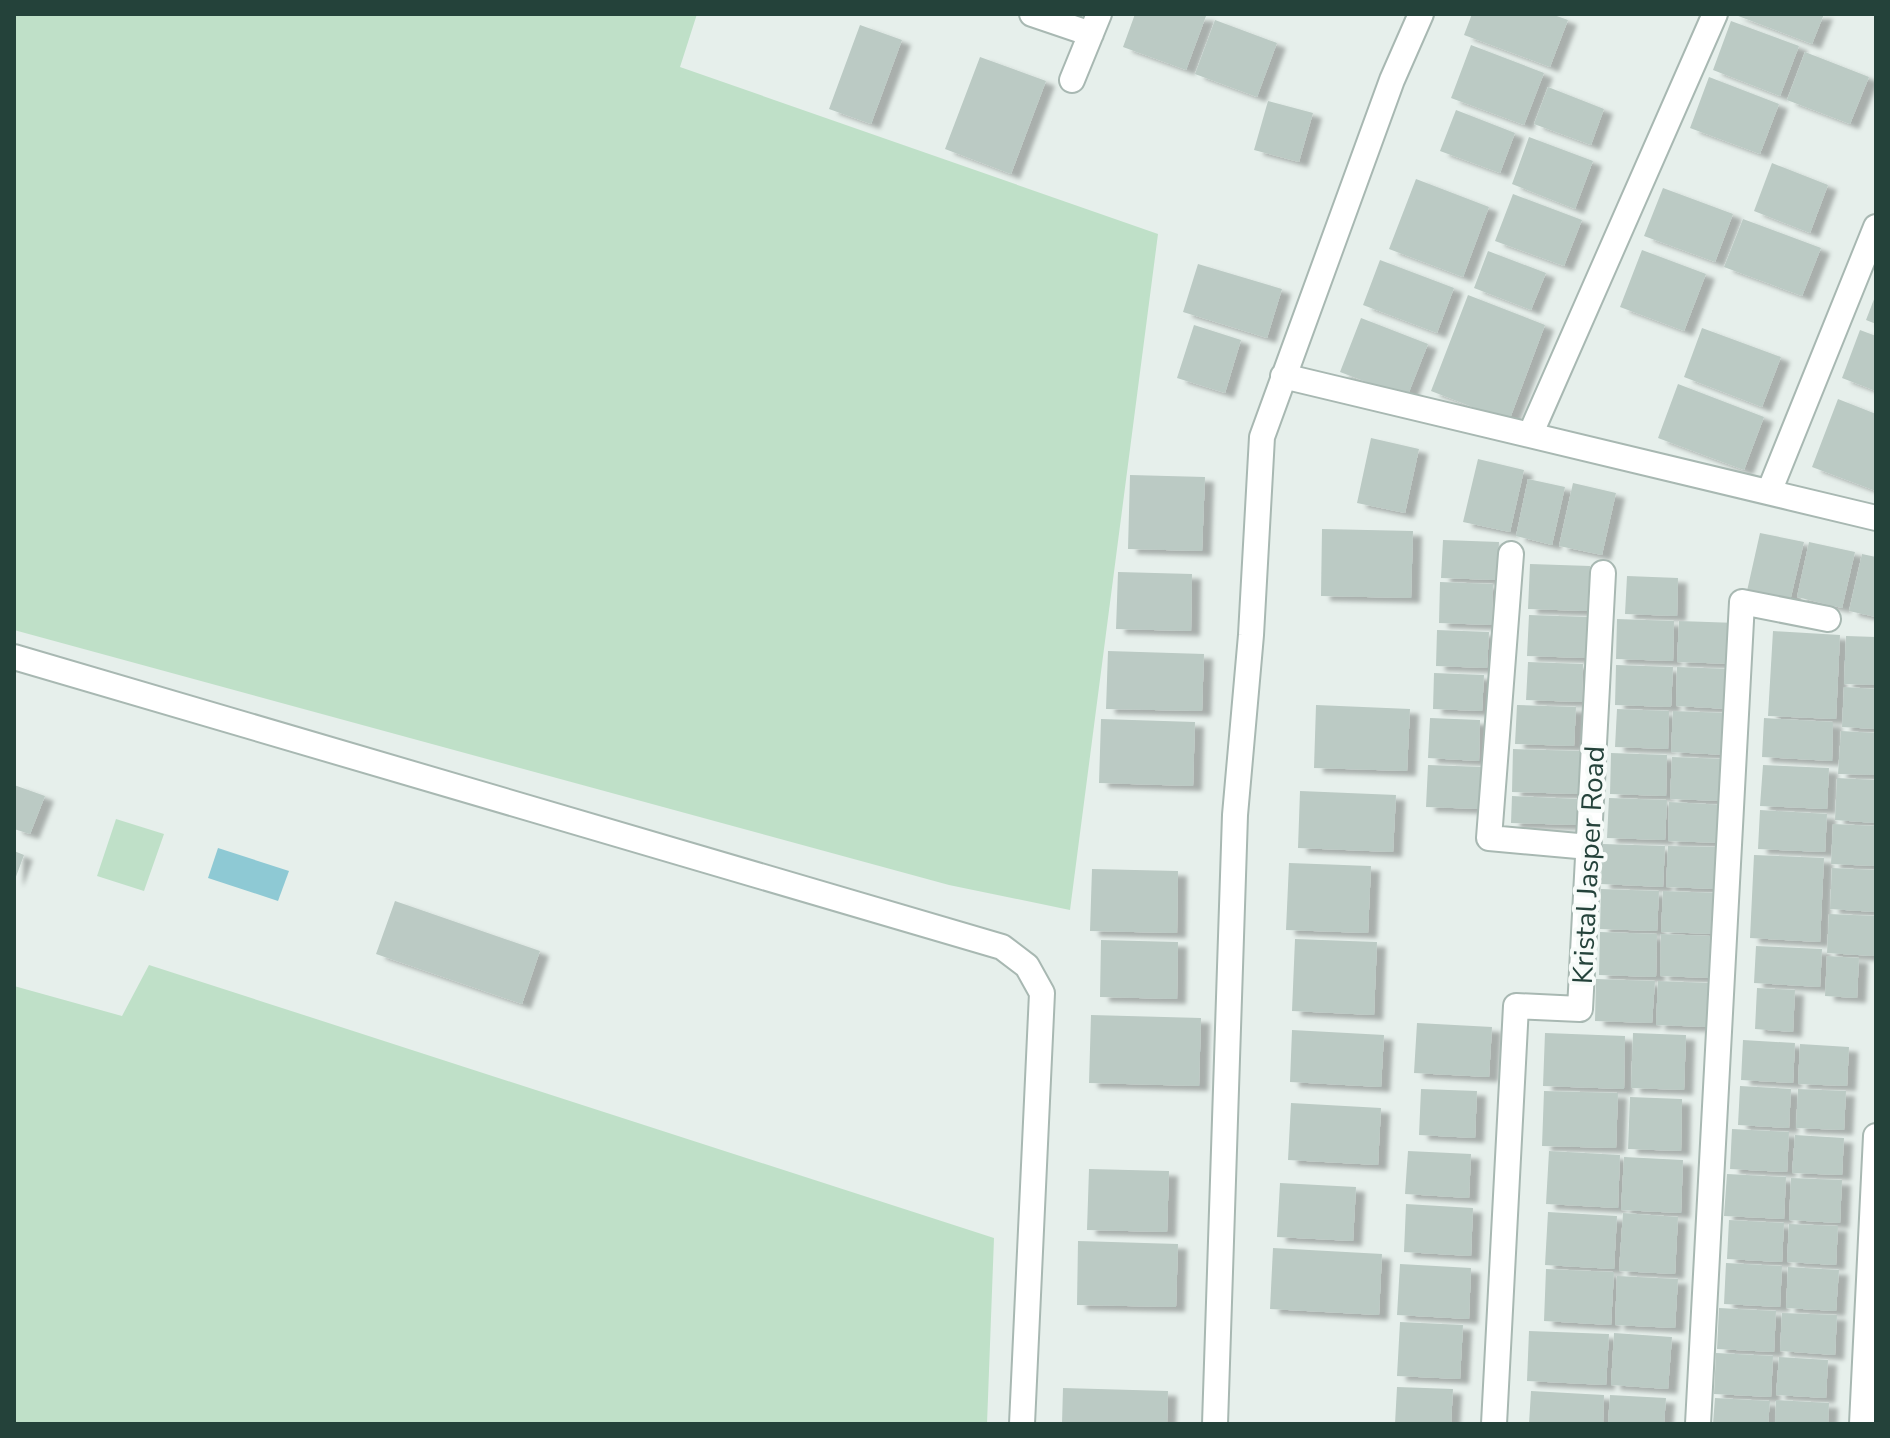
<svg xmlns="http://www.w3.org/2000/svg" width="1890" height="1438" viewBox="0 0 1890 1438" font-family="'Nunito Sans',sans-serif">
	<defs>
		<filter id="shadow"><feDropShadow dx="9" dy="5" stdDeviation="2" flood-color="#0004"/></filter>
	</defs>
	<rect width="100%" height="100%" fill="#e6efeb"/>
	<path fill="#bfe0c8" d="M14,14H697L680,67L1158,234L1070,910L949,885L14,630Z
		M116,819L164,834L144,891L97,876Z
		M149,965L994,1238L987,1424H14V986L122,1016Z"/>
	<path fill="#8ec9d4" d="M218,848L289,871L278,901L208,878Z"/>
	<path fill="#bbcac4" filter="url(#shadow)" d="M1135,14L1206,16L1186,70L1123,47Z
		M1472,14H1551L1568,20L1550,67L1464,35Z
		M1733,14H1824L1812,44Z
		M1215,20L1277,43L1257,97L1195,74Z
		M1731,21L1799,46L1780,96L1713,70Z
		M860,25L902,40L871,124L829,109Z
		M1471,45L1544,73L1524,125L1451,98Z
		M1805,52L1869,77L1850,124L1787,100Z
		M980,57L1046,81L1011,174L945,149Z
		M1709,77L1779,104L1760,154L1690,128Z
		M1548,87L1604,109L1591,145L1534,124Z
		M1268,101L1313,113L1299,162L1254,150Z
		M1456,110L1515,133L1500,173L1440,151Z
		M1529,137L1593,161L1575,209L1512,184Z
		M1772,163L1828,185L1810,233L1754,211Z
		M1416,179L1489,207L1463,277L1389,249Z
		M1663,188L1733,214L1715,262L1644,236Z
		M1513,194L1582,220L1564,266L1495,241Z
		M1743,219L1821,248L1802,296L1724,267Z
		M1642,250L1706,274L1684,331L1620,307Z
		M1488,251L1546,273L1531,310L1474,288Z
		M1380,260L1454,288L1437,333L1363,305Z
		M1198,264L1282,289L1267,338L1183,312Z
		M1876,294V324L1866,320Z
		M1468,295L1545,325L1509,421L1431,391Z
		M1361,318L1428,344L1407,397L1340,372Z
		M1194,325L1241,340L1225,393L1177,378Z
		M1702,328L1781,357L1762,407L1684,377Z
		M1860,330L1876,336V391L1842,378Z
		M1678,384L1764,417L1744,470L1658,438Z
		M1838,399L1876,414V491L1812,467Z
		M1371,438L1419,449L1405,513L1357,503Z
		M1478,459L1524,470L1510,532L1463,522Z
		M1130,475L1205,477L1202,551L1128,549Z
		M1528,479L1565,487L1552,545L1516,536Z
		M1573,483L1616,493L1602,555L1559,546Z
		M1322,529L1413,531L1411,598L1321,596Z
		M1760,533L1804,542L1790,601L1747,591Z
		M1443,540L1499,542L1497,580L1441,578Z
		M1809,542L1855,552L1842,608L1797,597Z
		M1862,554L1876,557V617L1849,611Z
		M1530,564L1590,566L1587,611L1528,609Z
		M1118,572L1192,574L1191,631L1116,629Z
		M1627,576L1678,578L1677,616L1625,614Z
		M1440,582L1493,584L1492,625L1439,623Z
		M1529,615L1588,617L1586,658L1527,656Z
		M1617,619L1674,621L1673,661L1616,659Z
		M1679,621L1737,623L1735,664L1677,662Z
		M1437,630L1489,632L1487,668L1436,666Z
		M1773,631L1840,635L1836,719L1768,716Z
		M1846,636L1876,637V685L1844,684Z
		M1108,651L1204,654L1202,711L1106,709Z
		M1528,662L1583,664L1582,702L1526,700Z
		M1616,665L1673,667L1671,707L1615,705Z
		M1677,667L1730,669L1729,709L1676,706Z
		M1434,673L1484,675L1482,711L1433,709Z
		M1844,687L1876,689V729L1842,727Z
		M1316,705L1410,709L1407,771L1314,768Z
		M1517,705L1576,707L1574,746L1515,744Z
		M1617,709L1669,711L1668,749L1615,747Z
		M1673,711L1727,713L1726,755L1671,752Z
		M1430,718L1480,720L1479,761L1428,758Z
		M1764,718L1833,722L1832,761L1762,757Z
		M1101,719L1195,722L1193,786L1099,783Z
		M1841,731L1876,733V775L1838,774Z
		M1513,749L1580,751L1578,794L1512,792Z
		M1611,753L1667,755L1666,796L1610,794Z
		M1672,757L1725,759L1723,801L1670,799Z
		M1428,765L1483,767L1481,809L1426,807Z
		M1763,765L1829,768L1827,809L1760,806Z
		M1837,778L1876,780V823L1835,820Z
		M14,785L45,796L30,834L14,829Z
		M1300,791L1396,795L1393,852L1298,848Z
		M1512,796L1578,799L1577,825L1511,823Z
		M1609,798L1667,800L1665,840L1607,838Z
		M1669,802L1725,805L1723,843L1668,841Z
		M1760,810L1827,814L1825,852L1758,849Z
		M1833,824L1876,826V866L1831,864Z
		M1603,844L1665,846L1663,887L1601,884Z
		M1668,846L1717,847L1716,889L1666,887Z
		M14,851L24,855L14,882Z
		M1754,855L1824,858L1820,942L1750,938Z
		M1289,863L1371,866L1368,933L1286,930Z
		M1832,868L1876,870V912L1830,909Z
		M1092,869L1178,871L1177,933L1090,931Z
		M1601,889L1659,891L1657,931L1600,929Z
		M1663,891L1718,893L1716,934L1661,932Z
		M395,901L540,951L522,1004L376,954Z
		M1829,914L1876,916L1874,956L1827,953Z
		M1600,932L1657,934L1656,977L1599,975Z
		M1661,934L1710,936L1709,978L1660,976Z
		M1295,939L1377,942L1374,1015L1292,1011Z
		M1101,940L1178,942L1177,999L1100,997Z
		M1756,946L1822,949L1820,987L1754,983Z
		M1827,956L1859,958L1857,998L1825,996Z
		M1596,979L1655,981L1652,1023L1595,1021Z
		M1658,981L1709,983L1708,1027L1656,1025Z
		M1757,988L1795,990L1793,1032L1755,1029Z
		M1091,1015L1201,1018L1199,1086L1089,1083Z
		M1417,1023L1492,1027L1489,1077L1414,1073Z
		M1292,1030L1384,1035L1381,1087L1290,1082Z
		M1545,1033L1625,1036L1624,1089L1543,1086Z
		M1633,1033L1686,1035L1684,1090L1631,1088Z
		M1743,1040L1795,1043L1793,1083L1741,1080Z
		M1800,1044L1849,1047L1847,1086L1798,1084Z
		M1740,1086L1791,1089L1789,1128L1738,1125Z
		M1421,1089L1477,1091L1475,1138L1419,1135Z
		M1798,1089L1846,1091L1844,1130L1796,1128Z
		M1544,1091L1618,1093L1616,1148L1542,1146Z
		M1630,1097L1682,1099L1681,1151L1628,1149Z
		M1291,1103L1381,1108L1378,1165L1288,1160Z
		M1732,1129L1789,1132L1787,1172L1730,1169Z
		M1795,1135L1844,1138L1842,1175L1792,1173Z
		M1408,1151L1471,1154L1469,1198L1405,1194Z
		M1549,1151L1620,1155L1618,1208L1546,1204Z
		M1624,1157L1683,1160L1681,1213L1621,1210Z
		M1089,1169L1169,1171L1167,1232L1087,1230Z
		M1727,1174L1786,1177L1784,1219L1724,1216Z
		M1791,1178L1842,1180L1840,1223L1789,1220Z
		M1280,1183L1356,1187L1353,1241L1277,1237Z
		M1406,1204L1473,1208L1471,1256L1404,1252Z
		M1548,1212L1617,1216L1614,1269L1545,1265Z
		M1623,1213L1678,1217L1675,1274L1619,1271Z
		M1729,1220L1784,1223L1782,1262L1727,1259Z
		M1789,1224L1838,1226L1836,1265L1787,1262Z
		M1078,1241L1178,1244L1176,1307L1077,1305Z
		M1273,1248L1382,1254L1379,1315L1270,1309Z
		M1726,1263L1782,1266L1780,1307L1724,1304Z
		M1400,1264L1471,1268L1469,1319L1397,1315Z
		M1788,1267L1839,1270L1836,1311L1786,1308Z
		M1546,1269L1614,1272L1611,1325L1544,1321Z
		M1617,1276L1678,1279L1675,1328L1615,1325Z
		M1719,1308L1776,1311L1774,1352L1717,1349Z
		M1782,1313L1837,1315L1835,1355L1780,1351Z
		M1400,1322L1463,1325L1460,1379L1397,1376Z
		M1529,1331L1609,1334L1606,1385L1527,1381Z
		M1614,1333L1672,1337L1668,1389L1611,1385Z
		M1716,1353L1773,1356L1771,1397L1714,1394Z
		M1779,1357L1828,1360L1826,1398L1776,1395Z
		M1397,1387L1453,1389L1451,1424H1395Z
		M1063,1388L1168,1391L1167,1424H1062Z
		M1531,1391L1604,1395L1603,1424H1529Z
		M1610,1395L1666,1398L1664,1424H1608Z
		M1715,1398L1770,1401L1768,1424H1713Z
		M1776,1400L1829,1403L1828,1424H1775Z"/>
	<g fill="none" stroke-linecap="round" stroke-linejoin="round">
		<defs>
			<path id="minor" d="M1032,14L1091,34
				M1072,80L1099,14
				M1283,376L1876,518
				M1530,435L1715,14
				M1769,492L1876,227
				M1511,554L1489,838L1589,847
				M14,657L1002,947L1027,966L1042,993L1022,1424
				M1215,1424L1235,815L1251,635L1262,437L1392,80L1421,14
				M1494,1424L1516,1006L1580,1009L1603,573
				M1698,1424L1742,602L1828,619
				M1862,1424L1876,1136"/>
		</defs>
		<use href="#minor" stroke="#a8b8b2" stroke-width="28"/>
		<use href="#minor" stroke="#fff" stroke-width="24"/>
	</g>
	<g text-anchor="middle" stroke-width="8" stroke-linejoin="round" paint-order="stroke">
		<g font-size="28" fill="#24423a" stroke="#f7fbf9">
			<text transform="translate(1588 865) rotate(-87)" y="10">Kristal Jasper Road</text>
		</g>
	</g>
	<rect width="1890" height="1438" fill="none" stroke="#24423a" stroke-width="32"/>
</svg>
